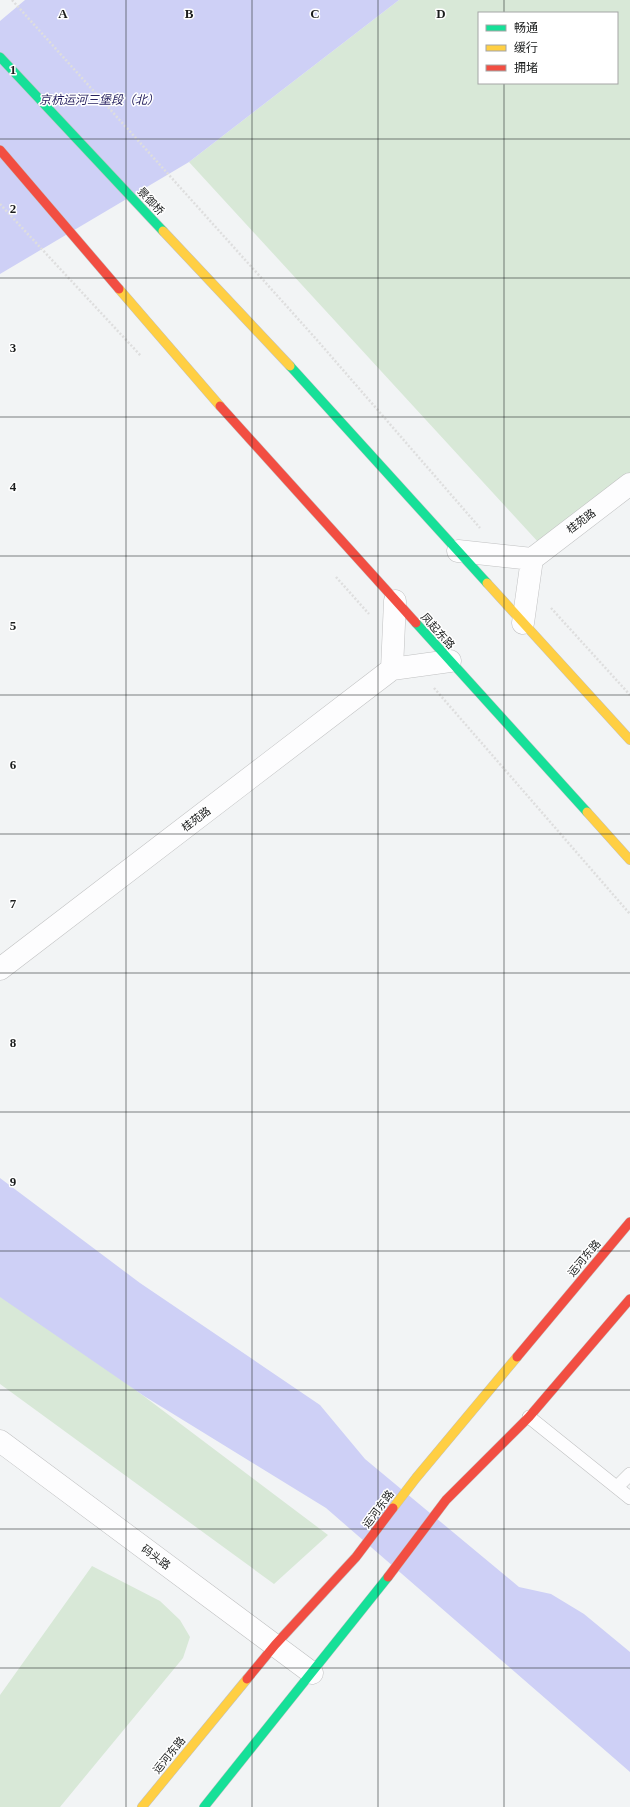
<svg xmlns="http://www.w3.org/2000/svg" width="630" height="1807" viewBox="0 0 630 1807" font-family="'Times New Roman','Noto Sans SC',serif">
	<rect width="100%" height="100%" fill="#f2f4f5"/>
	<path fill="#d8e8d7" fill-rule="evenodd" d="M399,0H630V492L550,555L189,162ZM479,13H617V83H479Z
		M0,1288L3,1290L328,1535L274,1584L0,1384Z
		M92,1566L160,1601L180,1620L190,1637L183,1658L60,1807H0V1695Z"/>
	<path fill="#ced0f6" d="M25,0H399L189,162L0,274V21Z
		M0,1178L140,1283L320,1405L365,1459L519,1587L551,1594L584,1614L630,1652V1772L326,1508L144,1396L0,1297Z"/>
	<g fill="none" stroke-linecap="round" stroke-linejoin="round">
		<defs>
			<path id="lane" d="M529,1417L630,1498
				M617,1487L630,1474"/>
			<path id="street" d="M458,551L532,559L630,484
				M523,623L532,559
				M392,669L395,601
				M0,969L392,669L450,661
				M0,1441L312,1673"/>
			<path id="fast" d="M0,57L163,231
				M290,366L487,583
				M416,623L587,812
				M204,1807L388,1577"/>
			<path id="slow" d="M163,231L290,366
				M119,289L220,406
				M487,583L630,740
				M587,812L630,860
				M393,1508L416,1478L517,1357
				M142,1807L247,1679"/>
			<path id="jam" d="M0,150L119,289
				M220,406L416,623
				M517,1357L630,1222
				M388,1577L446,1500L529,1417L630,1299
				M247,1679L275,1645L356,1557L393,1508"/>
		</defs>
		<use href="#lane" stroke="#c0c1c2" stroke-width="14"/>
		<use href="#street" stroke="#c0c1c2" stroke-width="23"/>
		<use href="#fast" stroke="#c0c1c2" stroke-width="10"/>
		<use href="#slow" stroke="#c0c1c2" stroke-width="10"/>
		<use href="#jam" stroke="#c0c1c2" stroke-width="10"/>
		<path stroke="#dedede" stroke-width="2.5" stroke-dasharray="2 2" stroke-linecap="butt" d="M12,0L317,340L480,528
			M0,204L141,356
			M336,577L369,614
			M551,608L630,695
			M434,688L630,914"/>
		<use href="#lane" stroke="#fdfdfe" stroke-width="13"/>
		<use href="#street" stroke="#fdfdfe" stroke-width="22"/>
		<use href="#fast" stroke="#16e098" stroke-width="9"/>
		<use href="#slow" stroke="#ffcf43" stroke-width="9"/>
		<use href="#jam" stroke="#f24e42" stroke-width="9"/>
	</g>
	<path fill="none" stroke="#1b1d1d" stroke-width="1" stroke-opacity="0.55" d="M126,0V1807M252,0V1807M378,0V1807M504,0V13M504,83V1807M0,139H630M0,278H630M0,417H630M0,556H630M0,695H630M0,834H630M0,973H630M0,1112H630M0,1251H630M0,1390H630M0,1529H630M0,1668H630"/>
	<g text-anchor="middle" stroke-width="3" stroke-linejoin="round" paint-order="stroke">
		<g font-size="11" fill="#1b1d1d" stroke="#fff">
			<text transform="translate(151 201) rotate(47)" y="4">景御桥</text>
			<text transform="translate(581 521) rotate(-37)" y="4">桂苑路</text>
			<text transform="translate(438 631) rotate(48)" y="4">凤起东路</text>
			<text transform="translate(196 819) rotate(-37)" y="4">桂苑路</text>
			<text transform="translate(584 1258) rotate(-50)" y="4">运河东路</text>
			<text transform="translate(378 1509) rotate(-53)" y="4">运河东路</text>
			<text transform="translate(156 1557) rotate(37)" y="4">码头路</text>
			<text transform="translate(169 1755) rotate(-51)" y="4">运河东路</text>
		</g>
		<g font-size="12" font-style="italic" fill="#282361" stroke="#fff">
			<text x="99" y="104">京杭运河三堡段（北）</text>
		</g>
	</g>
	<g font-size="13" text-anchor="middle" font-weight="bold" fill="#1b1d1d" stroke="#fff" stroke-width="3" stroke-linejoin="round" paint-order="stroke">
		<text x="63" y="18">A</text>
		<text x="189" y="18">B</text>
		<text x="315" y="18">C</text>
		<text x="441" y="18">D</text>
		<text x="13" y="74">1</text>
		<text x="13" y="213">2</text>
		<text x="13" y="352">3</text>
		<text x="13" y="491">4</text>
		<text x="13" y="630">5</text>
		<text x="13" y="769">6</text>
		<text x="13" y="908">7</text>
		<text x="13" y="1047">8</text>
		<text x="13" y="1186">9</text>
	</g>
	<rect x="478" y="12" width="140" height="72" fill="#ffffff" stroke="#a4a5a5"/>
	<rect x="486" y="25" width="20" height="6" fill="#16e098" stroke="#a4a5a5"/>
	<text x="514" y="32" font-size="12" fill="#1b1d1d">畅通</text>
	<rect x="486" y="45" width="20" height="6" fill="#ffcf43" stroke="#a4a5a5"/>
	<text x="514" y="52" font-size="12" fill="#1b1d1d">缓行</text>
	<rect x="486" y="65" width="20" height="6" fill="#f24e42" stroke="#a4a5a5"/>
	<text x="514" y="72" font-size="12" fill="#1b1d1d">拥堵</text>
</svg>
